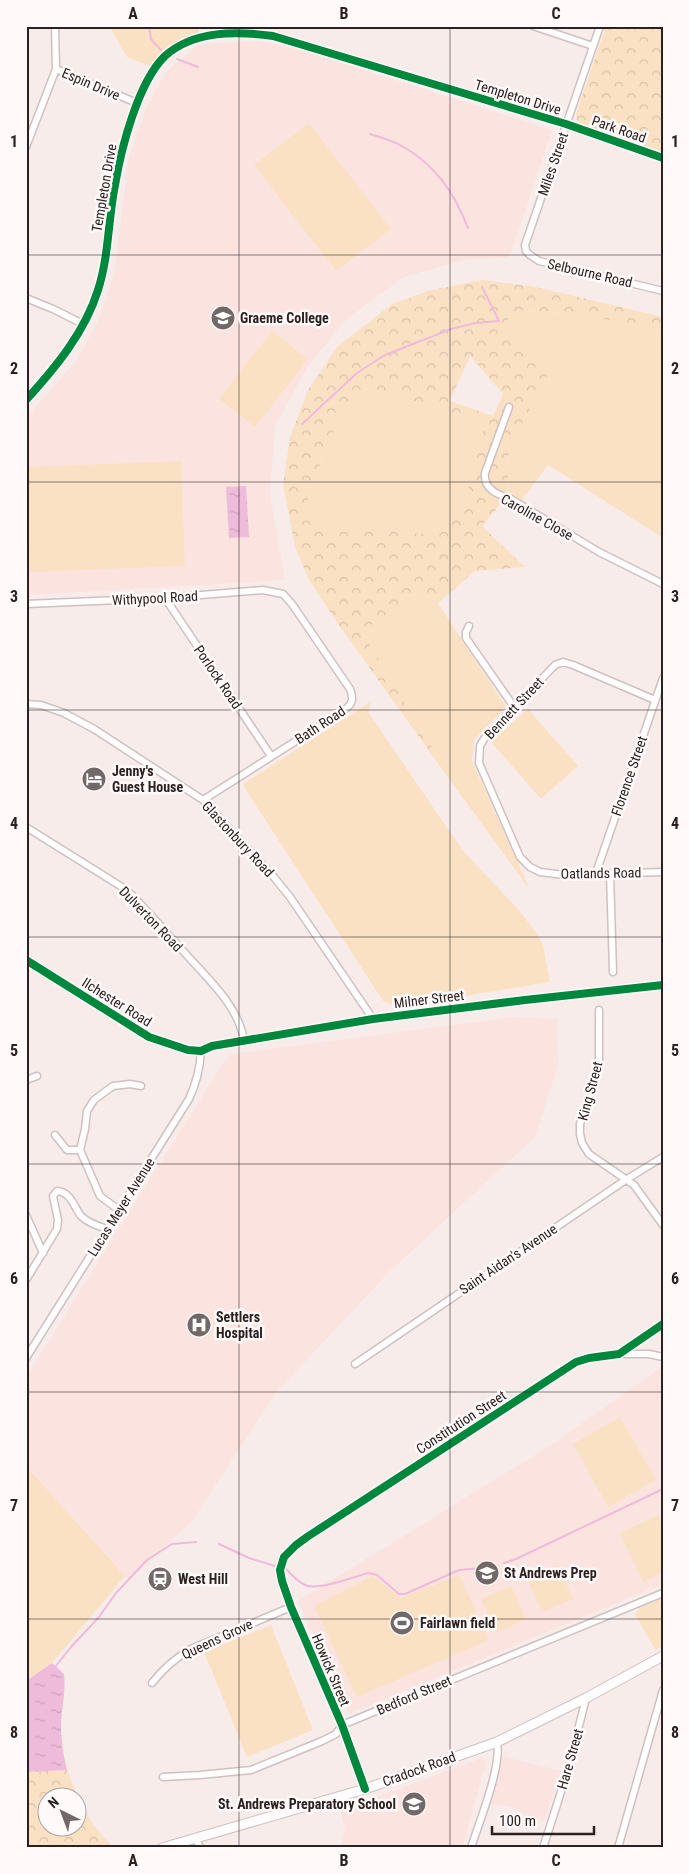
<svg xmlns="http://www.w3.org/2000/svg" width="689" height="1874" viewBox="0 0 689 1874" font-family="'Roboto Condensed',sans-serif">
	<defs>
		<pattern id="forest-crowns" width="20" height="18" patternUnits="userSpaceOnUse" patternTransform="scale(1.25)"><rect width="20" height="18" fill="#fbe1c4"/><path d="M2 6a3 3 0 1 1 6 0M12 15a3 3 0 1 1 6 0" fill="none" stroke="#d7c1a8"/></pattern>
		<pattern id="water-ripples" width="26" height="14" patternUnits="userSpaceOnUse" patternTransform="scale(1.25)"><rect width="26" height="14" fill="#eebbdb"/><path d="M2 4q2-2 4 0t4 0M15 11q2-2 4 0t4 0" fill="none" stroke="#cca0bc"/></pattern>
	</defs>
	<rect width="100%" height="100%" fill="#f8eceb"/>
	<path fill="#fbe3df" d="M260,41L301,50L552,130L509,258L468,259L404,277L348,318L307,367L275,427L270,494L285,580L26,595V418L77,360L99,319L114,273L129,157L146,109L165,73L199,44Z
		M514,1017L557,1019L558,1066L535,1137L388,1273L276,1393L192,1521L129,1580L26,1466V1377L225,1060L232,1054Z
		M663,1366V1584L349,1714L298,1601L551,1445Z
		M502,1756L561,1771L544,1822L508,1806L490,1804Z
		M482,1758L486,1762L462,1848H340L345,1829L340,1809L369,1800Z"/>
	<path fill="#fbe1c4" d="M109,26H199V32C178,42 163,45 152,67L127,57Z
		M309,123L391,229L336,271L254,165Z
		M518,310C567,311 616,320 663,332V538L548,465L521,501L509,494L508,475L509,448L549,373L502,328L508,319Z
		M272,331L308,359L255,427L219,399Z
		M370,388L485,423L465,501L454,517L440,528L420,534L376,527H311L307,504L323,455L344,409L359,391Z
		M181,461L185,566L30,572L26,467Z
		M422,595L431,597L438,603L506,707L474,740L472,761L530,890L434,758L433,749L427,739L360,631Z
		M370,702L369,713L452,835L465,853L519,910L537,934L543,945L550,982L398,1007L383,1001L244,787L243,784Z
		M528,709L578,766L541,799L491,742Z
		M620,1417L656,1480L608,1507L573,1444Z
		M26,1466L125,1576L52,1663L26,1681Z
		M658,1515L663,1526V1572L643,1582L620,1533Z
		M558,1565L573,1599L542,1612L527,1578Z
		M459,1575L489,1640L357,1697L314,1606L372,1576L401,1598Z
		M511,1586L526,1619L496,1633L481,1599Z
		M663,1598V1646L655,1650L635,1614L640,1608Z
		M271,1625L313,1730L247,1757L204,1652Z"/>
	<path fill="url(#forest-crowns)" fill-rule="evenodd" d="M606,26H663V154L581,125L577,121L576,114Z
		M482,280L536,287L663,317V332C616,320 567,311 518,310L508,319L503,328L549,373L509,448L508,475L509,494L482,526L525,567L475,571L438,603L431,597L422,595L361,631L427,739L433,749L434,758L336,621L309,580L295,547L283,484L290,437L308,390L337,347L392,304L431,290ZM470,356L503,394L493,416L450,401ZM370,388L485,423L465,501L454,517L440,528L420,534L376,527H311L307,504L323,455L344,409L359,391Z
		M67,1770L82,1806L94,1826L113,1847L26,1848V1772ZM48,1796H78V1826H48Z"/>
	<path fill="url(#water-ripples)" d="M246,486L249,537L229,538L226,487Z
		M52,1663L64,1674C66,1691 62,1706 61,1722C61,1739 63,1754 67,1770L26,1772V1681Z"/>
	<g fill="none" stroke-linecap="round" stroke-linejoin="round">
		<path stroke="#eebbdb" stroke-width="2" d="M149,26L151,39L161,50
			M177,59L198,67
			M370,134C380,137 391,140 400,145C435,164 454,192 468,228
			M302,424L357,373L385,355L451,329L475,323L499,321L482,287
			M219,1544L249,1558L275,1566
			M504,1563L516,1559L663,1489
			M286,1569C292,1575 297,1581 305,1585C318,1591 353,1577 368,1573L377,1575L399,1594H405L459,1570L493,1567
			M55,1667L71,1647L99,1617L116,1593L147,1560L172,1544L196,1542"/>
		<defs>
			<path id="minor" d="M533,26L593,46
				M600,26L525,245L526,251L530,255L539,261L663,291
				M257,34L258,26
				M56,69L137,103
				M26,147L56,69L55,26
				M26,298L53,309L83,324
				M26,400C56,367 85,332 98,290C109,256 108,220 115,185C121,149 138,82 165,56C194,30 237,31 273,36L566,124L663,158
				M509,407L485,473C483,489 498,495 511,499L599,552L663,584
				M165,598L271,756
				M26,604L165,598L263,590L283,594L292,604L350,689C355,701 351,706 340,713L203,800
				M469,626L466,632V638L514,707
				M655,700L573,665L563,662L555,665L484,739L480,746L479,763L520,857L530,867L540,872L564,875L663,872
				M26,704L41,705L64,713L94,729L203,800L273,876L290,897L373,1019
				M26,827L122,887L132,895C150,914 167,933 184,952C207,978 238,1005 244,1040
				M596,873L663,678
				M610,873L613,972
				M26,960L149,1037L188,1050L201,1051L212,1046L373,1019L525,1000L663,985
				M599,1010V1068L580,1124V1134L582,1143L589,1154L634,1185L663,1225
				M26,1080L37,1076
				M55,1135L67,1150H80
				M119,1210L100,1196L80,1150L85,1129L87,1111L94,1100L113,1086L130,1084L141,1086
				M26,1215L43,1253
				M26,1280L57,1229L58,1220L53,1196L57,1191C71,1192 74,1207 81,1216C88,1223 98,1226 107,1229
				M620,1354H649L663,1357
				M26,1358L189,1099C197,1082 200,1069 201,1051
				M355,1364L627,1179L663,1157
				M152,1683C163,1669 175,1658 191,1649L291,1607
				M163,1777L200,1775L251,1770L322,1741L336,1734L342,1725L663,1593
				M365,1789L342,1725L291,1607L282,1581L280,1570L284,1557L296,1545L307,1537L576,1362L589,1358L619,1354L663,1324
				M196,1838L200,1848
				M471,1848C479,1822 502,1767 497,1742
				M543,1848L568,1770L586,1698
				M618,1848L663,1690"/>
			<path id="secondary" d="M162,1848L365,1789L497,1742L586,1698L663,1656"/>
		</defs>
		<use href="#minor" stroke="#cdc2c1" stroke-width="9"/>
		<use href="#secondary" stroke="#cdc2c1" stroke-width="11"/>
		<use href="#minor" stroke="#fefcfc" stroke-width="6"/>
		<use href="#secondary" stroke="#fefcfc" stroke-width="9"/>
		<defs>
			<path id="cycleway" d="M26,400C56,367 85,332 98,290C109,256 108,220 115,185C121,149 138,82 165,56C194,30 237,31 273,36L566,124L663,158
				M26,960L149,1037L188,1050L201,1051L212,1046L373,1019L525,1000L663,985
				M365,1789L342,1725L291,1607L282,1581L280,1570L284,1557L296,1545L307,1537L576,1362L589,1358L619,1354L663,1324"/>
		</defs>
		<use href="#cycleway" stroke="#fffaf9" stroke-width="11"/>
		<use href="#cycleway" stroke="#00873e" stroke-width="8"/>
	</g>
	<path fill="none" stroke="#2a2120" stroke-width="1" stroke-opacity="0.55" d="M239,26V1848M450,26V1848M26,255H663M26,482H663M26,710H663M26,937H663M26,1164H663M26,1392H663M26,1619H663"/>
	<defs>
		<symbol id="school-disc" viewBox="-11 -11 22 22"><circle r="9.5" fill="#726867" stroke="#fffaf9"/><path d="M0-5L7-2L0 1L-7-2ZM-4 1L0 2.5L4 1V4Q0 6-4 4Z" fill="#fff"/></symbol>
		<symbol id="hotel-disc" viewBox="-11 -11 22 22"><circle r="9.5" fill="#726867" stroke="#fffaf9"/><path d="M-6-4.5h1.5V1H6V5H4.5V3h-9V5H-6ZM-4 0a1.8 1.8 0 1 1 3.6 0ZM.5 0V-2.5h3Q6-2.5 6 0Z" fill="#fff"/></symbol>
		<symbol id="hospital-disc" viewBox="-11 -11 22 22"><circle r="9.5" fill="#726867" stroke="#fffaf9"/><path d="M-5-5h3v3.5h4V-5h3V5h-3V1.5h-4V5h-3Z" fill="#fff"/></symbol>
		<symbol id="station-disc" viewBox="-11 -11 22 22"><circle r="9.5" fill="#726867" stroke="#fffaf9"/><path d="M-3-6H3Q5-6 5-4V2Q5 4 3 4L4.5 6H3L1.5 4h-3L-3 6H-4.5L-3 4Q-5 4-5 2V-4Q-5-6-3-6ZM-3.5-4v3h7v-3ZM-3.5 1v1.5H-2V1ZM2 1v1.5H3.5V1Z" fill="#fff"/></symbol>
		<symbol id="stadium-disc" viewBox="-11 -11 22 22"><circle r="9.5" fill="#726867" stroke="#fffaf9"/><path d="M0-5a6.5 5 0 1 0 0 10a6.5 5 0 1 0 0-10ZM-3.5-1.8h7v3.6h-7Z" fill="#fff"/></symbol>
	</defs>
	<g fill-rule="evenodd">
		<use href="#school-disc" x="209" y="304" width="28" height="28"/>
		<use href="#hotel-disc" x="80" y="765" width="28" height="28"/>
		<use href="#hospital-disc" x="185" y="1311" width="28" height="28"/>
		<use href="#school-disc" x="473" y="1559" width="28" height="28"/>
		<use href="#station-disc" x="146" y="1565" width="28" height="28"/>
		<use href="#stadium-disc" x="388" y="1609" width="28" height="28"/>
		<use href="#school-disc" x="400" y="1790" width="28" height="28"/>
	</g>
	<g text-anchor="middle" stroke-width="5" stroke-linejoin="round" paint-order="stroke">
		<g font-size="14" fill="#2a2120" stroke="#fffaf9">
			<text transform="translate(91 84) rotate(23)" y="5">Espin Drive</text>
			<text transform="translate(518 97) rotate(17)" y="5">Templeton Drive</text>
			<text transform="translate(619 129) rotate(19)" y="5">Park Road</text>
			<text transform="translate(553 164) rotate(-71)" y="5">Miles Street</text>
			<text transform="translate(104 188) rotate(-80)" y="5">Templeton Drive</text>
			<text transform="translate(590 273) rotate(13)" y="5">Selbourne Road</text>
			<text transform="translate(537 517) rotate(29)" y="5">Caroline Close</text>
			<text transform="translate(155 598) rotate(-3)" y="5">Withypool Road</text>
			<text transform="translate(218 677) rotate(56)" y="5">Porlock Road</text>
			<text transform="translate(514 708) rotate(-47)" y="5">Bennett Street</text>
			<text transform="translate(320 725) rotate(-33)" y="5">Bath Road</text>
			<text transform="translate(629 776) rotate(-71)" y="5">Florence Street</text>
			<text transform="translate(238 839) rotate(47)" y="5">Glastonbury Road</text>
			<text transform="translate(601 873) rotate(-1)" y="5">Oatlands Road</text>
			<text transform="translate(151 919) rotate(46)" y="5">Dulverton Road</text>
			<text transform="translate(429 999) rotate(-7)" y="5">Milner Street</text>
			<text transform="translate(117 1002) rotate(32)" y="5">Ilchester Road</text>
			<text transform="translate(590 1091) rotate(-75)" y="5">King Street</text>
			<text transform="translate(121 1207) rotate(-58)" y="5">Lucas Meyer Avenue</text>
			<text transform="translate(508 1259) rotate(-34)" y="5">Saint Aidan's Avenue</text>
			<text transform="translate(461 1422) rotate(-33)" y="5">Constitution Street</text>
			<text transform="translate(217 1639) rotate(-25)" y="5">Queens Grove</text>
			<text transform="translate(331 1670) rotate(67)" y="5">Howick Street</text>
			<text transform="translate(414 1695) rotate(-23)" y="5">Bedford Street</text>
			<text transform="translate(570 1759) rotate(-74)" y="5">Hare Street</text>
			<text transform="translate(419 1769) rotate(-20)" y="5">Cradock Road</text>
		</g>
		<g font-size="14" font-weight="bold" fill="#2a2120" stroke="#fffaf9" text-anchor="start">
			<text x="240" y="323">Graeme College</text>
			<text x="112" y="776">Jenny's<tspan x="112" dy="16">Guest House</tspan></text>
			<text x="216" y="1322">Settlers<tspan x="216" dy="16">Hospital</tspan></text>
			<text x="504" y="1578">St Andrews Prep</text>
			<text x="178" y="1584">West Hill</text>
			<text x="420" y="1628">Fairlawn field</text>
			<text x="396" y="1809" text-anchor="end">St. Andrews Preparatory School</text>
		</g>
	</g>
	<rect width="689" height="1874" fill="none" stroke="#fffaf9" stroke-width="55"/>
	<g transform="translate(62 1812) rotate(318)"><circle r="24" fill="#fffaf9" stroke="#aaa3a2"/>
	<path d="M0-4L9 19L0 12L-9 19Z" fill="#726867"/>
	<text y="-8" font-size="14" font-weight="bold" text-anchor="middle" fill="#2a2120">N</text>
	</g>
	<path d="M492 1826v8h102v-8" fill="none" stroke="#2a2120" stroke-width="2.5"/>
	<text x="499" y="1826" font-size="15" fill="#2a2120" stroke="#fffaf9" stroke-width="4" paint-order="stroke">100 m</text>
	<rect x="28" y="28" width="634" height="1818" fill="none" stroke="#2a2120" stroke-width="2"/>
	<g font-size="16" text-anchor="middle" font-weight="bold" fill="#2a2120">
		<text x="133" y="19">A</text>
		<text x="344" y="19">B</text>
		<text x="556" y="19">C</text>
		<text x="14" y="147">1</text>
		<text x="675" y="147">1</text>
		<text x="14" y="374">2</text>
		<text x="675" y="374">2</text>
		<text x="14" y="602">3</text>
		<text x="675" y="602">3</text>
		<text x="14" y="829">4</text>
		<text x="675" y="829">4</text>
		<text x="14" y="1056">5</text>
		<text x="675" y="1056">5</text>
		<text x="14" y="1284">6</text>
		<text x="675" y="1284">6</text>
		<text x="14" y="1511">7</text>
		<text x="675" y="1511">7</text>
		<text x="14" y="1738">8</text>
		<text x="675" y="1738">8</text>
		<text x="133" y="1866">A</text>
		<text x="344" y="1866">B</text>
		<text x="556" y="1866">C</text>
	</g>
</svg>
